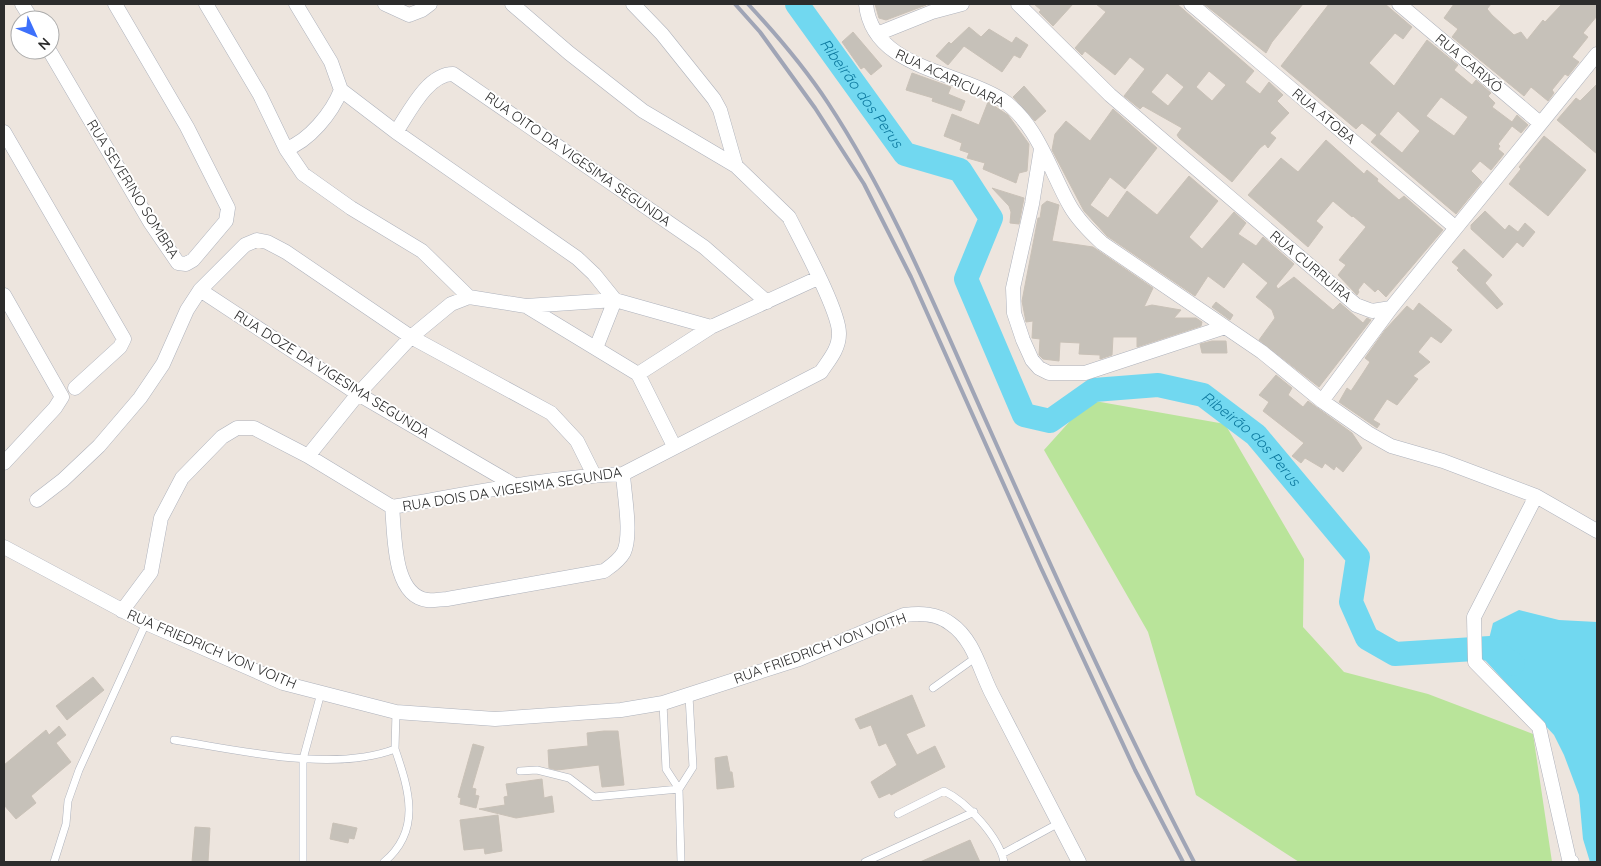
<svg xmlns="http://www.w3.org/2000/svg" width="1601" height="866" viewBox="0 0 1601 866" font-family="Quicksand,sans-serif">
	<rect width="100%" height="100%" fill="#ede5de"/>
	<path fill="#b9e49a" d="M1089,400L1225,424L1304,559L1303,627L1344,672L1428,694L1533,734L1552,862H1299L1196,795L1148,632L1044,450Z"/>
	<path fill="#71d8f0" d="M1519,610L1559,620L1597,622V862H1590L1583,839L1579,795L1564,755L1554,735L1484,659L1493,623Z"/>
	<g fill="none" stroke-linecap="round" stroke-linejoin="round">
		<path stroke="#71d8f0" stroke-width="24" id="s1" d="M797,4L905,154L960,170L991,218L966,279L1024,415L1050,421L1094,390L1158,385L1203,395L1256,435L1358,557L1351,602L1367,638L1395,654L1490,648L1513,664"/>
	</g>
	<path fill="#c6c1b9" stroke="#c9c1b7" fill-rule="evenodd" d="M875,4H926V5L886,20L879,18Z
		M1034,4H1073L1053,26L1039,12L1041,10Z
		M1096,4H1177L1254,71L1245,82L1260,94L1269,82L1283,95L1277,101L1289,113L1270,133L1276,138L1268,148L1265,144L1260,148L1232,182L1179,138L1177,135L1182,128L1143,106L1140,109L1124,96L1145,69L1130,57L1115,75L1085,51L1082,55L1075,48L1106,12ZM1209,71L1226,85L1212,101L1196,87ZM1167,73L1184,87L1168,106L1151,92Z
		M1204,4H1303L1272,42L1266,53Z
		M1329,4H1385L1412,27L1403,39L1395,33L1369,63L1394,86L1427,40L1458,65L1454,70L1472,85L1476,80L1491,93L1488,96L1495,103L1492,107L1512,122L1517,115L1528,125L1521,133L1512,126L1498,144L1500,146L1498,149L1504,154L1491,170L1480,161L1471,171L1482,182L1456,214L1371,142L1377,135L1362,123L1356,129L1281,66ZM1441,97L1468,117L1454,136L1426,116ZM1398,111L1420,131L1402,153L1379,134Z
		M1454,4H1491L1487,9L1492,15L1514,35L1521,32L1527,40L1543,20L1545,22L1562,4H1597V16L1583,33L1588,37L1572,57L1579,62L1568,76L1565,74L1552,90L1554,93L1548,101L1531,87L1524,96L1452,37L1458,29L1444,18Z
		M969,27L981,37L989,29L1012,43L1016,37L1028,45L1020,58L1014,55L1002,72L964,46L948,65L936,56L949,42L951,44Z
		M853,32L882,66L871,75L864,67L861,69L842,42Z
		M912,73L951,87L948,94L965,101L961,111L932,101L933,98L906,90Z
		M1597,84V154L1557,120L1576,98L1580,101Z
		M1024,86L1046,111L1035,121L1013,97Z
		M988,102L1008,115L1029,144L1027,171L1019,173L1016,183L983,169L985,163L967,158L969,153L960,150L962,143L944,136L952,114L979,125Z
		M1113,109L1157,148L1125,189L1110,177L1090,205L1108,218L1127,191L1157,215L1189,176L1218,201L1189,237L1202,249L1234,212L1246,223L1238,234L1256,246L1263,237L1294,264L1276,286L1278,289L1294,277L1333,310L1340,303L1363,323L1367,318L1371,320L1319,387L1259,340L1275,318L1272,310L1256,297L1268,283L1243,262L1224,288L1208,276L1195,296L1107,236L1084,211L1052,150L1055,134L1066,121L1090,141Z
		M1544,136L1586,170L1548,216L1509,184L1521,169L1519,167Z
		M1326,140L1364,174L1367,170L1378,179L1377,181L1399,200L1404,196L1443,230L1386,297L1378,289L1375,292L1364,282L1358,290L1359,292L1357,295L1338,275L1346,265L1339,260L1366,227L1353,216L1352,217L1333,201L1316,221L1323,227L1308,247L1248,195L1281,158L1298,172Z
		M992,188L1024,198L1019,224L1010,223L1011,212L1009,206Z
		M1047,201L1059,205L1052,241L1093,247L1153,288L1144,307L1152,305L1181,310L1174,318H1196L1202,322L1201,326L1137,347V337H1113L1112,355L1100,359V355L1079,354L1080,343L1060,342L1059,361L1043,359L1039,355L1040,339L1032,338L1033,321L1026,322L1022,301L1038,218H1040L1042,205Z
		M1485,211L1505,230L1509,225L1518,232L1525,223L1535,232L1523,247L1517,242L1503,258L1471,229V225Z
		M1464,249L1492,275L1485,283L1503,304L1497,309L1457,270L1459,268L1452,262Z
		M1216,302L1233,315L1230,320L1212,307Z
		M1419,303L1452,330L1441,343L1431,336L1418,352L1430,362L1413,376L1418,379L1397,405L1387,399L1373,420L1380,424L1377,428L1339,402L1347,388L1351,391L1363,373L1370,362L1365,358L1385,330L1407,306L1413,311Z
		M1212,341H1226L1227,353H1202L1200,344Z
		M1276,375L1292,388L1288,395L1303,407L1308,401L1352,433L1362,448L1343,472L1336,466L1334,470L1325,463L1322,468L1305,458L1301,463L1292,456L1304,443L1263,411L1269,402L1259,395Z
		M93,677L104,690L67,720L56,706Z
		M912,695L925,726L906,734L917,755L935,746L945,767L891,795L890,793L879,798L871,782L897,765L886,743L879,746L871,725L860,729L855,719Z
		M59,726L66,735L56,743L71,762L31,796L36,803L16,819L4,805V765L46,730L49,735Z
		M604,731H618L624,785L602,787L599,765L557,770L549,768L548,750L588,746L587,733Z
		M473,744L484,747L472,788L476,789L475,795L479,796L476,808L460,804L461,798L458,797Z
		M727,756L730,772H732L734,787L717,789L715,758Z
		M542,779L544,798L552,796L554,812L516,818L479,809L505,805L504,797L508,796L506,784Z
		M498,815L502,851L485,854L484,848L464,850L460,820Z
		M333,823L357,828L354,839L349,838L348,843L330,839Z
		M195,827L210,828L208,862H192Z
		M970,840L980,862H920Z"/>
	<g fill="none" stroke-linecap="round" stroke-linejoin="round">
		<defs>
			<path id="service" d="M933,688L975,658
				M663,703L666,769L679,789L681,862
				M174,740C239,750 333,773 395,749L396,712
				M520,771L537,770L569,778L594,797L679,789
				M679,789L693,767L689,696
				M898,814L944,791C967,802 999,837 1004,862
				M1002,854L1059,823
				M54,862L66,824L68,801L79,770L146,623
				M303,862V759L321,693
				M384,862C422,830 409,790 395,749
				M865,862L974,812"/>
			<path id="minor" d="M22,4L32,20
				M206,4L260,95L286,149C309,141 332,113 341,90L331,62L296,4
				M385,4L409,15L422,10L430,4
				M633,4L662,34L714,99L720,110L736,166
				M866,4C872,68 957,71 1001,99C1037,122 1050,171 1070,206C1078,220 1090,232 1102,243L1262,352L1322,401L1368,433L1391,446L1443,461L1536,496L1597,531
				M1018,4L1110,95L1356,305L1372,311L1391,308L1597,54
				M1191,4L1456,228
				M1399,4L1540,123
				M877,34L932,12L962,4
				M49,50L150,222L178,263L186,264L193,260L226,221L228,208L187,127L115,4
				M341,90L396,132L577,258L594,274L615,300L596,348
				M4,132L124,339L120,347L75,388
				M396,132C409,113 427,74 453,74L704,247L767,302
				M286,149L303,174L351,208L422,251L469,297
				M1041,149L1032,204L1013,288L1014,313L1023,340L1032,360L1039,368L1049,373H1085L1225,327
				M200,290L358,394L516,486
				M4,295L62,397L55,408L4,463
				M526,306L638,374L674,446
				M638,374L711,327L818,278
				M1322,401L1391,308
				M308,456L358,394L411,337L451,304L469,297L526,306L615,300L711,327
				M1536,496L1474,617L1475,662L1539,727L1569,859L1572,862
				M37,500L63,480L99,446L140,398L163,364L187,310L200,290L245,245L257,240L267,242L286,252L411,337L551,413L577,441L594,475
				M392,507C395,533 392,595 427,600C433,601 441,599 447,599L604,571C611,566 619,561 624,552C632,534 624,494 623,474
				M4,547L146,623L283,683L396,712L495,719L621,710L663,703L799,659L904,615C920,613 937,613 951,624C973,639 980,670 991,692C1021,749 1050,806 1079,862
				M122,611L151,572L161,518L182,478L222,437L237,428H254L308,456L392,507C469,494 546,477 623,474L821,372C829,360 839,349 839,334C840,312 801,241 789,217L736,166L643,111L569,53L512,4"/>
		</defs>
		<use href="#service" stroke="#aeb2bc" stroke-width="8"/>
		<use href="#minor" stroke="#aeb2bc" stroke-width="15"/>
		<use href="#service" stroke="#fff" stroke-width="7"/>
		<use href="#minor" stroke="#fff" stroke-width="14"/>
		<path stroke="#a0a5b6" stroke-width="4" d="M735,4L760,32L815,108L864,184L911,277L1041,568L1135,770L1183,862
			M748,4C776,34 805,68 828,103C895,205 940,319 990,430C1055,576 1121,721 1194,862"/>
	</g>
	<g text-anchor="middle" stroke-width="4" stroke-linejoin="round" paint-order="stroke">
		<g font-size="14" fill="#2c2c2c" stroke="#fff">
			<text transform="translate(1469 63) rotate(40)" y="5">RUA CARIXÓ</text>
			<text transform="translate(950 78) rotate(25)" y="5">RUA ACARICUARA</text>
			<text transform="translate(1324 116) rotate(40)" y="5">RUA ATOBA</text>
			<text transform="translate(578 159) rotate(35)" y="5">RUA OITO DA VIGESIMA SEGUNDA</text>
			<text transform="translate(133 189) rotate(58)" y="5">RUA SEVERINO SOMBRA</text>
			<text transform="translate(1311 266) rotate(40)" y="5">RUA CURRUIRA</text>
			<text transform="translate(332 374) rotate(32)" y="5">RUA DOZE DA VIGESIMA SEGUNDA</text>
			<text transform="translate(512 489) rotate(-9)" y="5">RUA DOIS DA VIGESIMA SEGUNDA</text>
			<text transform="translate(820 648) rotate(-20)" y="5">RUA FRIEDRICH VON VOITH</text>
			<text transform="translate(212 649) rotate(23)" y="5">RUA FRIEDRICH VON VOITH</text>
		</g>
		<g font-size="15" font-style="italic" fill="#0d799f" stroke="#fff">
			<text dy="5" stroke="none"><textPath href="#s1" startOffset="110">Ribeirão dos Perus</textPath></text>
			<text dy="5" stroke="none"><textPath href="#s1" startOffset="769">Ribeirão dos Perus</textPath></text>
		</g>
	</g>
	<rect width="1601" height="866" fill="none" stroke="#2c2c2c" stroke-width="10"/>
	<g transform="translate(35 35) rotate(134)"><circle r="24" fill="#ffffff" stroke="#ababab"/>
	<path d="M0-4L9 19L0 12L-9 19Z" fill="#3d70fb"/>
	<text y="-8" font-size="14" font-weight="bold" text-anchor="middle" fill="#2c2c2c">N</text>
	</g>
</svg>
